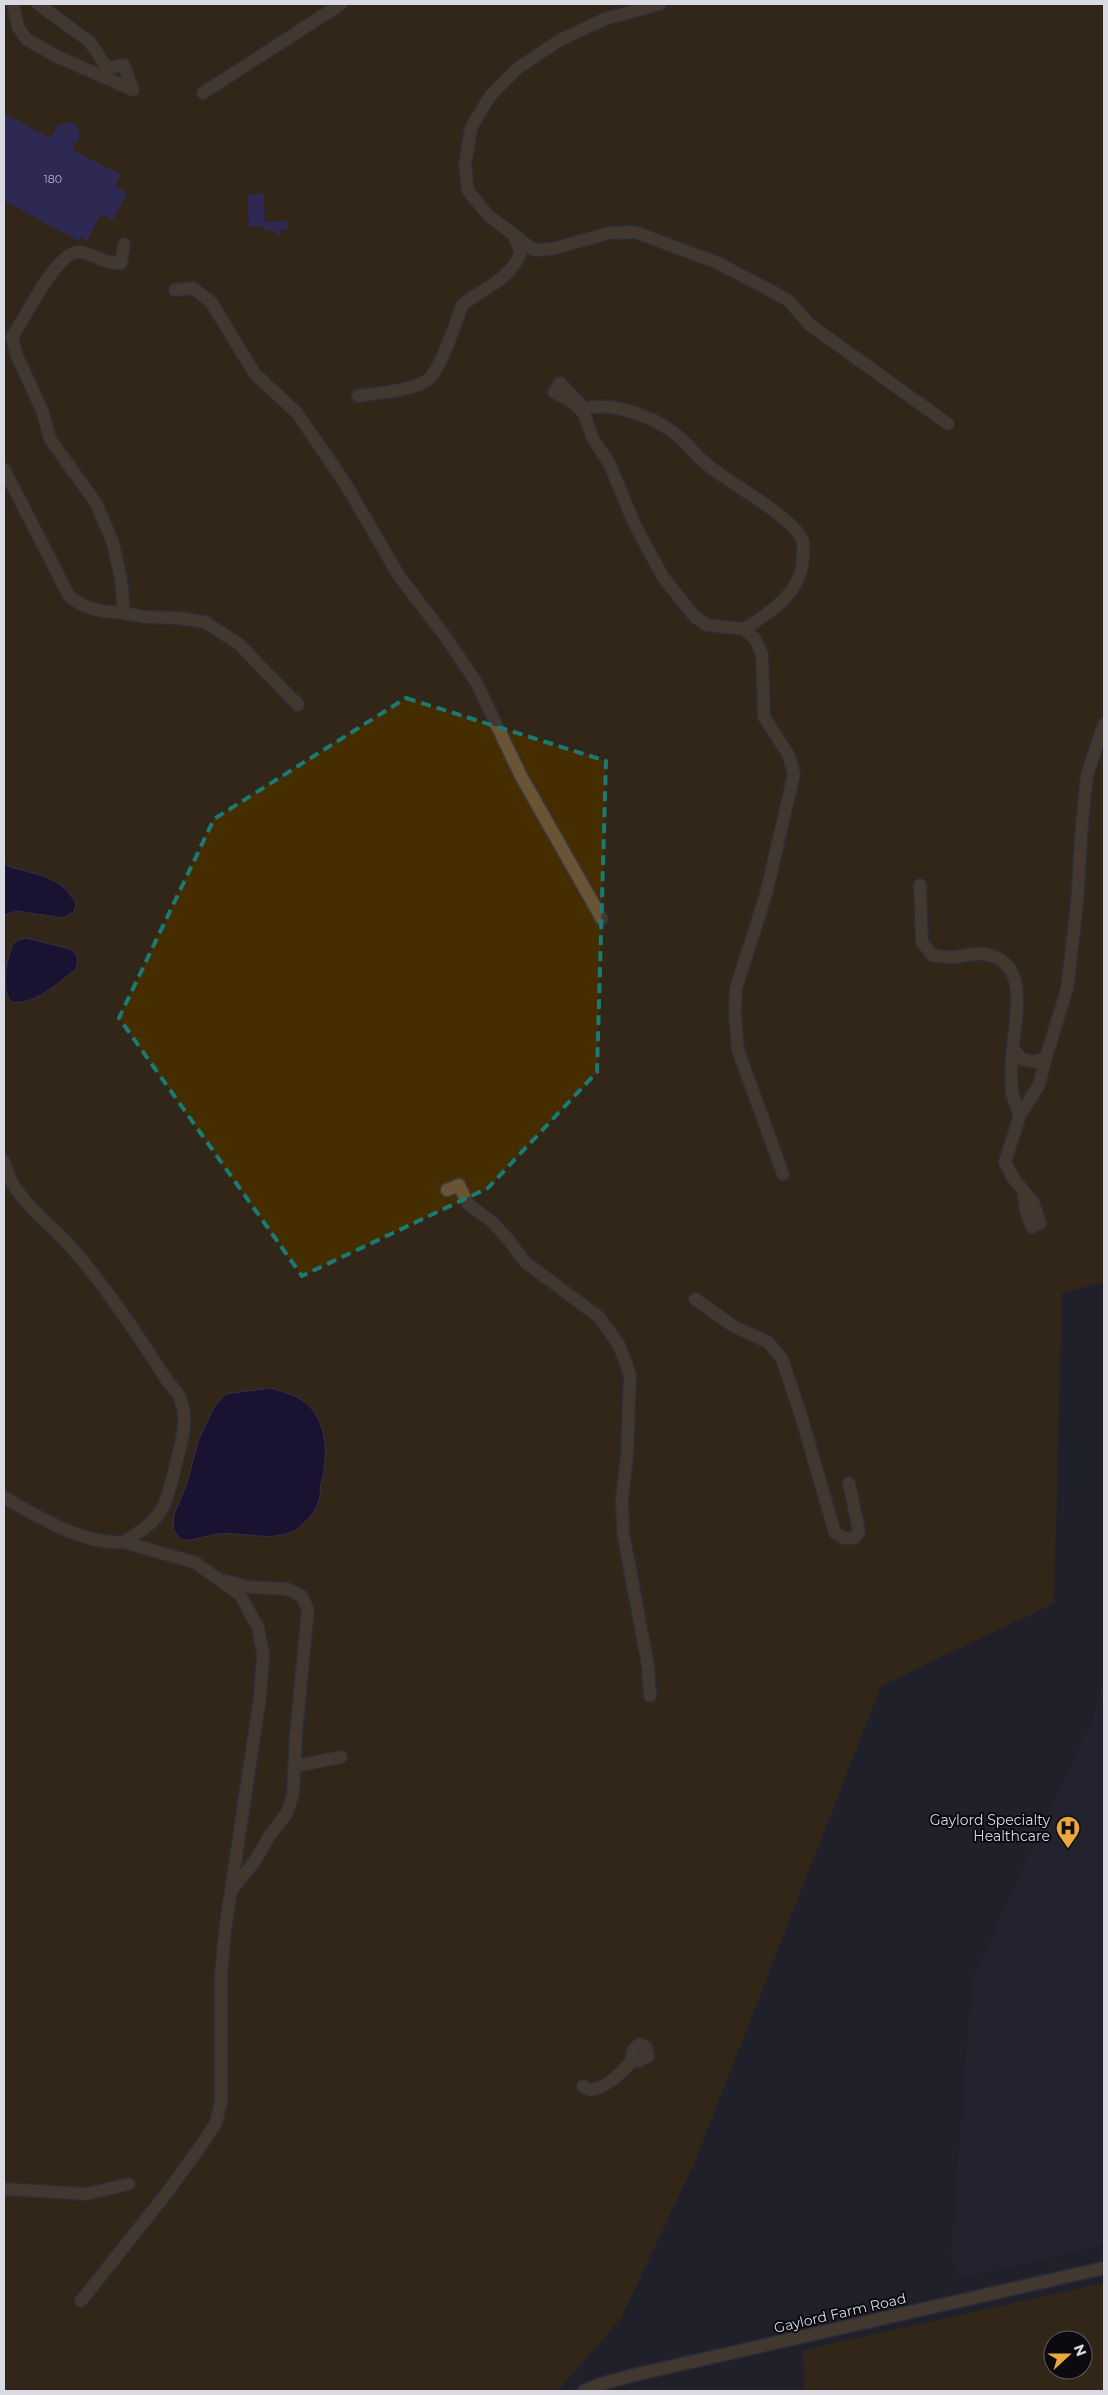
<svg xmlns="http://www.w3.org/2000/svg" width="1108" height="2395" viewBox="0 0 1108 2395" font-family="Montserrat,sans-serif">
	<rect width="100%" height="100%" fill="#20202b"/>
	<path fill="#262637" d="M1104,1675V2244L960,2279L951,2256L972,1979L1093,1719Z"/>
	<path fill="#462d00" fill-rule="evenodd" d="M4,4H1104V1282L1062,1293L1054,1603L881,1686L694,2164L621,2318L558,2391H4Z
		M1104,2283V2391H804L803,2350ZM1053,2340H1083V2370H1053Z"/>
	<path fill="#100039" stroke="#4d416c" d="M4,863L10,867C38,875 62,876 76,904L74,912L63,918L17,911L4,915Z
		M26,938L70,949C78,955 79,960 76,969C58,983 34,1006 11,1002C0,988 7,958 14,942Z
		M270,1388C284,1392 301,1396 311,1408C328,1429 328,1458 321,1484C320,1489 321,1494 319,1499C317,1510 307,1522 297,1529C272,1544 245,1531 218,1534C205,1536 194,1541 181,1540L173,1529L174,1515L187,1483L199,1439L214,1407L226,1394Z"/>
	<path fill="#3e3380" d="M7,115L50,138L58,125L70,122L77,126L80,136L72,150L121,175L115,186L127,193L113,220L101,214L87,241L81,237L79,241L4,201V116Z
		M264,193L265,222L287,221L288,229L280,230L281,235H275V230L265,231L264,226L249,227L247,195Z"/>
	<g fill="none" stroke-linecap="round" stroke-linejoin="round">
		<defs>
			<path id="minor" d="M13,4L18,27L26,39L56,56L133,90L124,65L107,68L90,42L38,4
				M660,4L605,19L560,40L518,68L490,96L471,128L465,166L468,191L489,216L534,250L552,249L609,233L635,232L718,263L788,300L810,325L948,424
				M203,93L341,4
				M124,244L121,263C104,265 91,251 77,252C55,255 25,318 12,337L17,356L42,410L50,439L96,503L113,543L121,580L124,613L145,617L178,618L205,622L239,644L298,705
				M175,290L193,288L211,302L255,374L297,413L345,483L399,576L442,632L476,682L521,776L602,919
				M358,396C377,393 410,391 426,381C440,373 456,322 462,305C484,288 510,280 521,252L515,238
				M4,469L69,596C86,610 102,612 124,613
				M744,629C773,611 804,591 803,553C803,550 804,545 803,542C795,517 730,484 709,466C696,456 687,442 673,432C653,417 609,400 585,409L560,383L554,392L574,403L584,414L593,439L609,463L635,525L663,577L695,617L707,625L744,629L755,639L762,654L764,717L788,754L794,774L766,894L736,988L735,1016L738,1050L783,1174
				M920,885L922,942L932,955C940,956 948,958 956,957C964,956 974,953 983,954C1031,960 1015,1016 1013,1049L1022,1059L1035,1062L1046,1057L1067,989L1077,904L1082,823L1087,775L1104,724
				M1013,1049L1011,1070L1012,1094L1020,1115L1005,1162L1013,1178L1033,1202L1040,1223L1032,1227L1026,1211L1023,1190
				M1020,1115L1039,1085L1046,1057
				M4,1161C12,1198 46,1219 70,1246C105,1285 138,1335 166,1379C171,1386 179,1393 181,1401C189,1421 180,1447 175,1468C164,1511 163,1518 124,1542
				M447,1190L459,1185L468,1204L491,1221L508,1239L525,1262L599,1317L619,1345L630,1375L627,1456L622,1497L623,1532L648,1666L650,1696
				M695,1299L733,1326L768,1342L782,1359L802,1419L835,1533L844,1538H855L859,1531L849,1483
				M4,1497C38,1517 83,1545 124,1542L196,1563L240,1595L258,1627L263,1654L260,1697L225,1930L221,1975V2102L216,2123L200,2147L166,2194L81,2301
				M226,1581L249,1587L287,1589L302,1596L308,1610L296,1733L293,1794L287,1813L270,1835L255,1861L231,1891
				M296,1766L341,1757
				M583,2086L590,2090C609,2086 619,2075 632,2061H639L648,2056L646,2047L640,2044C633,2048 631,2052 632,2061
				M4,2189L86,2194L129,2184
				M584,2391L601,2384L634,2375L1104,2268"/>
		</defs>
		<use href="#minor" stroke="#3a3a45" stroke-width="15"/>
		<use href="#minor" stroke="#6a5433" stroke-width="12"/>
	</g>
	<path d="M0 0H1108V2395H0ZM406,698L606,761L597,1072L488,1188L302,1276L119,1018L214,819Z" fill="#20202b" fill-opacity=".55" fill-rule="evenodd"/>
	<path fill="none" stroke="#197b74" stroke-width="4" stroke-dasharray="10 6" stroke-linejoin="round" d="M406,698L606,761L597,1072L488,1188L302,1276L119,1018L214,819Z"/>
	<defs>
		<symbol id="hospital-pin" viewBox="-11 -11 22 30"><path d="M0 17L-7.5 6A9.5 9.5 0 1 1 7.5 6Z" fill="#eca93a" stroke="#0a0a0f"/><path d="M-5-5h3v3.5h4V-5h3V5h-3V1.5h-4V5h-3Z" fill="#111"/></symbol>
	</defs>
	<g fill-rule="evenodd">
		<use href="#hospital-pin" x="1054" y="1814" width="28" height="38"/>
	</g>
	<g text-anchor="middle" stroke-width="4" stroke-linejoin="round" paint-order="stroke">
		<g font-size="11" fill="#b3b0ca">
			<text x="53" y="183">180</text>
		</g>
		<g font-size="14" fill="#dadae2" stroke="#0a0a0f" text-anchor="end">
			<text x="1050" y="1825">Gaylord Specialty<tspan x="1050" dy="16">Healthcare</tspan></text>
		</g>
		<g font-size="14" fill="#dadae2" stroke="#0a0a0f">
			<text transform="translate(840 2313) rotate(-13)" y="5">Gaylord Farm Road</text>
		</g>
	</g>
	<rect width="1108" height="2395" fill="none" stroke="#dadae2" stroke-width="10"/>
	<g transform="translate(1068 2355) rotate(69)"><circle r="24" fill="#0a0a0f" stroke="#5d5d63"/>
	<path d="M0-4L9 19L0 12L-9 19Z" fill="#eca93a"/>
	<text y="-8" font-size="14" font-weight="bold" text-anchor="middle" fill="#dadae2">N</text>
	</g>
</svg>
